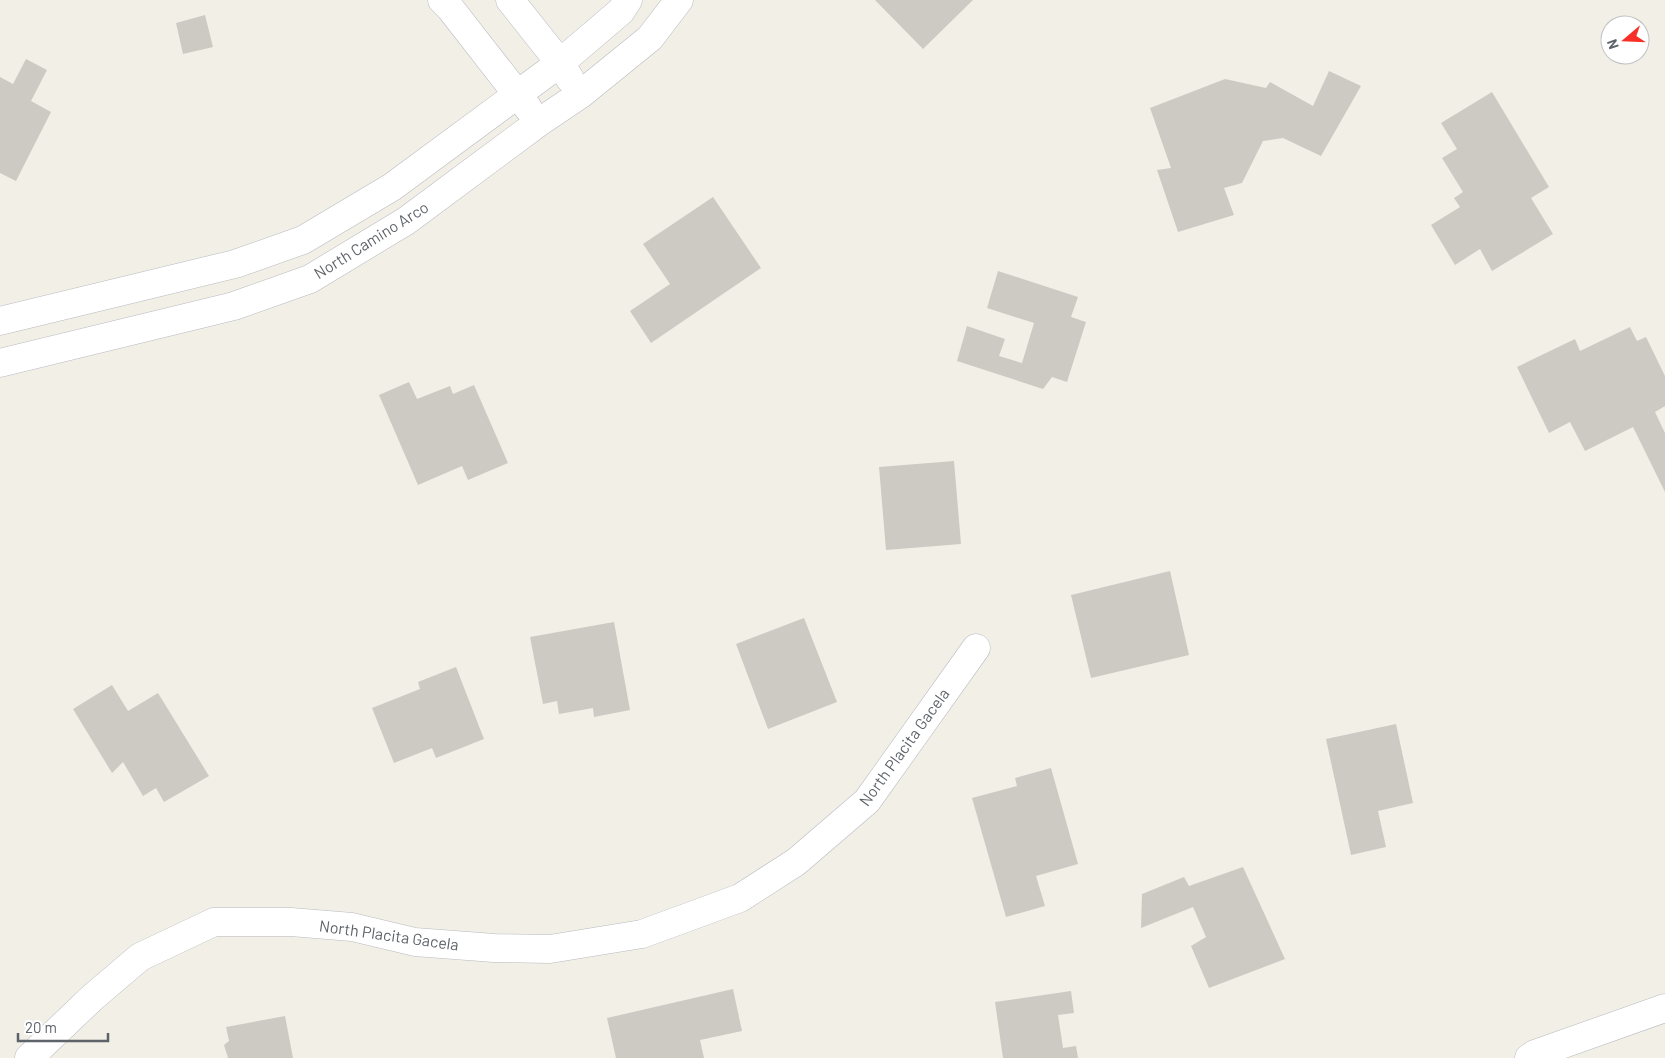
<svg xmlns="http://www.w3.org/2000/svg" width="1665" height="1058" viewBox="0 0 1665 1058" font-family="Barlow,sans-serif">
	<rect width="100%" height="100%" fill="#f2efe7"/>
	<path fill="#cdcac4" d="M875,0H973L923,49Z
		M205,15L213,47L183,54L176,23Z
		M26,59L47,70L31,101L51,112L16,181L0,173V77L13,84Z
		M1329,71L1361,86L1321,156L1283,138L1263,141L1242,183L1224,188L1234,215L1178,232L1157,170L1171,168L1150,108L1225,79L1266,88L1270,82L1313,106Z
		M1492,92L1549,187L1531,198L1553,234L1492,271L1480,249L1455,265L1431,225L1460,207L1454,198L1463,192L1442,158L1457,149L1441,123Z
		M713,197L761,268L651,343L630,311L670,284L643,244Z
		M998,271L1078,297L1071,317L1086,322L1067,382L1052,377L1043,389L957,361L967,326L1005,339L999,356L1022,363L1034,323L987,308Z
		M1630,327L1637,341L1646,337L1665,376V406L1655,412L1665,433V492L1633,427L1585,451L1570,422L1549,433L1517,367L1575,339L1580,351Z
		M409,382L417,399L450,386L453,394L474,385L508,463L468,480L462,466L418,485L379,395Z
		M954,461L961,544L886,550L879,467Z
		M1170,571L1189,655L1091,678L1071,595Z
		M804,618L837,702L768,729L736,644Z
		M614,622L630,710L594,717L593,708L559,714L557,701L543,704L530,637Z
		M456,667L484,739L436,758L432,748L394,763L372,708L420,689L418,682Z
		M112,685L128,711L158,693L209,776L164,802L156,788L143,796L123,762L112,773L73,709Z
		M1396,724L1413,803L1378,811L1386,847L1351,855L1326,739Z
		M1051,768L1078,864L1036,876L1045,906L1006,917L972,798L1017,786L1015,778Z
		M1243,867L1285,959L1209,988L1191,946L1206,937L1193,907L1141,928L1142,894L1184,877L1189,886Z
		M733,989L742,1031L700,1040L704,1058H616L607,1018Z
		M1071,991L1074,1013L1058,1015L1063,1048L1076,1046L1078,1058H1003L995,1002Z
		M285,1016L293,1058H228L224,1045L229,1041L226,1027Z"/>
	<g fill="none" stroke-linecap="round" stroke-linejoin="round">
		<defs>
			<path id="minor" d="M442,0L450,8L528,108
				M510,0L560,63L570,79
				M0,321L235,264L303,240L392,187L560,63L621,11L628,0
				M0,363L234,306L310,279L406,221L538,123L581,94L650,38L679,0
				M29,1058L93,997L140,957L214,922H291L352,927L415,942L494,948L550,949L642,934L740,898L796,862L867,801L976,648
				M1529,1058L1535,1054L1665,1008"/>
		</defs>
		<use href="#minor" stroke="#b7babf" stroke-width="29"/>
		<use href="#minor" stroke="#fff" stroke-width="28"/>
	</g>
	<g text-anchor="middle" stroke-width="4.5" stroke-linejoin="round" paint-order="stroke">
		<g font-size="16" fill="#5e6369" stroke="#fff">
			<text transform="translate(371 240) rotate(-32)" y="6">North Camino Arco</text>
			<text transform="translate(904 747) rotate(-54)" y="6">North Placita Gacela</text>
			<text transform="translate(389 935) rotate(8)" y="6">North Placita Gacela</text>
		</g>
	</g>
	<g transform="translate(1625 40) rotate(251)"><circle r="24" fill="#ffffff" stroke="#bfc1c3"/>
	<path d="M0-4L9 19L0 12L-9 19Z" fill="#f82f26"/>
	<text y="-8" font-size="14" font-weight="bold" text-anchor="middle" fill="#5e6369">N</text>
	</g>
	<path d="M18 1033v8h90v-8" fill="none" stroke="#5e6369" stroke-width="2.5"/>
	<text x="25" y="1033" font-size="15" fill="#5e6369" stroke="#ffffff" stroke-width="4" paint-order="stroke">20 m</text>
</svg>
